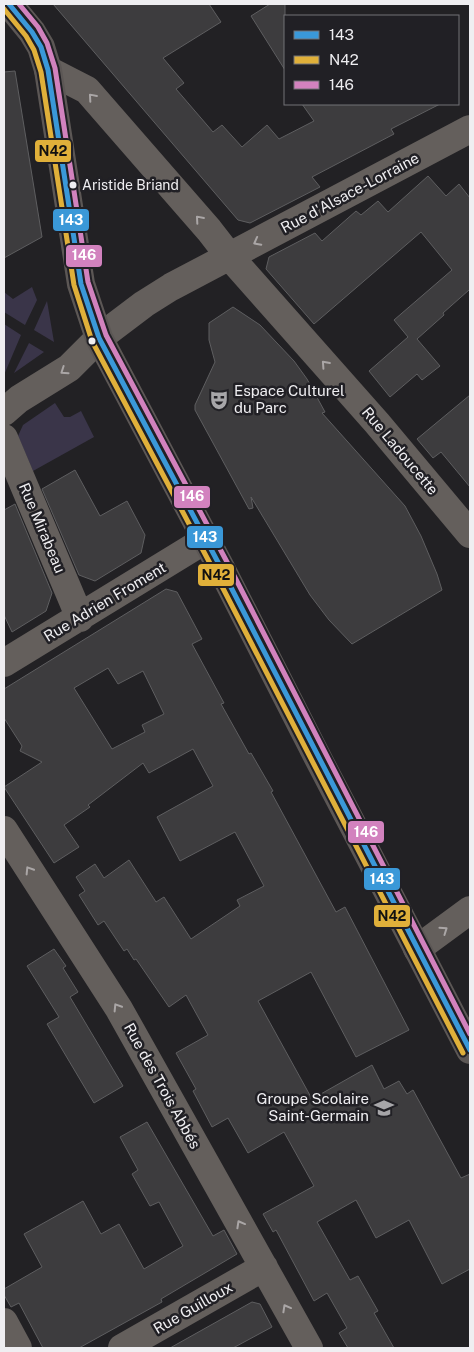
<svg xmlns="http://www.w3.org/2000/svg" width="474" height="1352" viewBox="0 0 474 1352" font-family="'Public Sans',sans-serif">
	<rect width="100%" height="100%" fill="#222124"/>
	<path fill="#3a3549" d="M32,287L37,300L25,325L4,312V292L13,299Z
		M47,301L54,342L34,330Z
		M4,324L21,335L4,375Z
		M29,343L44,352L14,373Z
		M55,403L64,417H70L81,411L94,437L33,471L18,436L23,425Z"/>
	<path fill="#3d3c3e" stroke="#5e5e60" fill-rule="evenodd" d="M53,4H209L221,22L163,58L184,83L176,89L213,132L222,125L242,147L267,125L279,139L314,121L302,104H440L391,129L394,134L312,177L320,187L250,223L238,220Z
		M270,4H285V70L251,16Z
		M15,71L42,237L4,258V72Z
		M428,176L446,196L459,184L470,198V292L469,290L443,313L444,315L417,339L440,366L422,380L417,374L390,397L369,371L408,337L394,320L452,270L421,232L314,324L266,269L269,257L315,233L322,241L356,211L361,215L378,201L388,212Z
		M233,307L260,325L294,361L307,379L325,412L322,413L405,506L421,536L437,574L442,590L352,644L329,620L310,595L251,497L253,508L249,509L195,410V405L215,362L209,340V323Z
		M470,395V487L441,452L433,458L417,439Z
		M75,470L100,516L127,501L145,535L141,553L95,581L79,575L42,489Z
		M15,504L52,593L46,611L12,632L4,615V510Z
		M166,589L177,592L202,639L192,644L224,703L221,704L249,754L251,753L273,791L271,792L336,912L345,907L409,1030L356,1057L311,972L258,1001L312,1099L372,1065L384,1089L399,1081L407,1094L413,1090L461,1178L470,1174V1269L442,1284L409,1220L376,1238L356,1200L317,1222L350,1280L358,1276L378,1311L374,1313L394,1348H348L339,1333L347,1328L327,1293L314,1301L276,1230L273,1232L263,1214L314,1186L284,1132L248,1153L228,1118L212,1127L193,1091L196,1089L176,1053L208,1035L186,995L169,1007L136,959L134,960L127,949L124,951L104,921L98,925L79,895L85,891L76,877L95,864L104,878L129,860L156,902L164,897L191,939L240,906L237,900L264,886L235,832L180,861L157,817L213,786L193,749L149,773L143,763L88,805L90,807L64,825L79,847L54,863L4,787L42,762L20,751L22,746L4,718V689ZM108,668L118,684L143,671L164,714L142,725L145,732L112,749L74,688Z
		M54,949L66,966L63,968L78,992L70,997L123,1086L94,1103L47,1024L59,1017L27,966Z
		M147,1122L213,1236L224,1230L237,1254L161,1299L162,1302L79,1348H43L19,1303L11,1307L4,1295V1289L42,1267L24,1234L83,1201L101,1234L119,1224L144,1269L183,1246L159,1202L150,1206L132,1174L138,1170L120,1137Z
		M252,1302L260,1304L272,1327L233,1348H170Z"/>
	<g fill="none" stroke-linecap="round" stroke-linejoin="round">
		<path stroke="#645f5c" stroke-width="28" d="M48,70L87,90L209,230L230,257L377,423L470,534
			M4,412L19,399L69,368L99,338L144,304L171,287L470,129
			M4,438L80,618
			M4,663L205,540
			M4,830L119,1009L309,1348
			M417,949L470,910
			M4,1322L18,1348
			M122,1348L264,1267"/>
		<path stroke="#5c5755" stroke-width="28" d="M9,4L32,32L41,47L48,70L81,284L99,338L220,566L320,762L470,1050"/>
		<defs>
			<path id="bus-1" d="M9,4L32,32L41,47L48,70L81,284L99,338L220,566L470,1050"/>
			<path id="bus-2" d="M4,9L26,36L34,50L41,72L74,285L92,341L213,569L463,1053"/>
			<path id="bus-3" d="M19,4L38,27L47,43L55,68L88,282L106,335L227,562L470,1034"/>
		</defs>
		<use href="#bus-1" stroke="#212025" stroke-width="9"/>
		<use href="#bus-2" stroke="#212025" stroke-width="9"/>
		<use href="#bus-3" stroke="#212025" stroke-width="9"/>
		<use href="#bus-1" stroke="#3a98d8" stroke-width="5"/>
		<use href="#bus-2" stroke="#e0b03a" stroke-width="5"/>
		<use href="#bus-3" stroke="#d282be" stroke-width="5"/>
	</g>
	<defs><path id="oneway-chevron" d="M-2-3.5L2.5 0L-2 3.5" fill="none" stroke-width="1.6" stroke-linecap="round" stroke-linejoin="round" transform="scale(1.25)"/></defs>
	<g stroke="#aaa6a6">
		<use href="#oneway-chevron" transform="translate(92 97) rotate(-131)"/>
		<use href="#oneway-chevron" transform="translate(199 219) rotate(-131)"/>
		<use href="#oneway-chevron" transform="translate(257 242) rotate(152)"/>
		<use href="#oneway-chevron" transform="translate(325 364) rotate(-132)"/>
		<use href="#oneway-chevron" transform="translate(64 371) rotate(146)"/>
		<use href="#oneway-chevron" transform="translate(29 870) rotate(-122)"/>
		<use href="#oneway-chevron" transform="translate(444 930) rotate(-35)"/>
		<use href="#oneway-chevron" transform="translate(117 1007) rotate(-122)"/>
		<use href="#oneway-chevron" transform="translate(240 1224) rotate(-119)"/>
		<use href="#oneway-chevron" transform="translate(286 1308) rotate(-119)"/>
	</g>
	<defs>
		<symbol id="theatre-bare" viewBox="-9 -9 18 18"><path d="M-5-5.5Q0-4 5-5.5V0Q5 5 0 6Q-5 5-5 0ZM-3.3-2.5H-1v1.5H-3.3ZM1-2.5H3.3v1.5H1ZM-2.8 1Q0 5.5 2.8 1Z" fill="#a7a6a9" stroke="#212025" stroke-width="2.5" paint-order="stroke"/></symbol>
		<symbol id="school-bare" viewBox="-9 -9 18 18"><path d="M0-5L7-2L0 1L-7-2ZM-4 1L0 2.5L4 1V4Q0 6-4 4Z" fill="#a7a6a9" stroke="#212025" stroke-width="2.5" paint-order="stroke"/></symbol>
	</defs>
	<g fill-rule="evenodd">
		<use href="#theatre-bare" x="205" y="386" width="28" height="28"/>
		<use href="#school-bare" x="370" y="1094" width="28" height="28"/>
	</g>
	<g fill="#efeef1" stroke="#212025" stroke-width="2">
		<circle cx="73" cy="185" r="4.5"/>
		<circle cx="92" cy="341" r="4.5"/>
	</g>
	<g text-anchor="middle" stroke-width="5" stroke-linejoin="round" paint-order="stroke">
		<g font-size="14" fill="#efeef1" stroke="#212025" text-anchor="start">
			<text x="82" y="190">Aristide Briand</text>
		</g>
		<g font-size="15" fill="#efeef1" stroke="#212025">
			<text transform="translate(350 193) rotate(-28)" y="5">Rue d'Alsace-Lorraine</text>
			<text transform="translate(400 451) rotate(50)" y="5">Rue Ladoucette</text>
			<text transform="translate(42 528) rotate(67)" y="5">Rue Mirabeau</text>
			<text transform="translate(105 602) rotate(-31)" y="5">Rue Adrien Froment</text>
			<text transform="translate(162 1086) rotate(61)" y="5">Rue des Trois Abbés</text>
			<text transform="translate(193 1308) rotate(-30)" y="5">Rue Guilloux</text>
		</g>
		<g font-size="15" fill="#efeef1" stroke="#212025" text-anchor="start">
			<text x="234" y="396">Espace Culturel<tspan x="234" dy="17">du Parc</tspan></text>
			<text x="369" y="1104" text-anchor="end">Groupe Scolaire<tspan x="369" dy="17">Saint-Germain</tspan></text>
		</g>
	</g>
	<g stroke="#212025" stroke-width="2">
		<rect x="34" y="139" width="38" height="24" rx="5" fill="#e0b03a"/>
		<rect x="52" y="208" width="38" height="24" rx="5" fill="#3a98d8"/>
		<rect x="65" y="244" width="38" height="24" rx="5" fill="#d282be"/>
		<rect x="173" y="485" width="38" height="24" rx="5" fill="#d282be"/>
		<rect x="186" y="525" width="38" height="24" rx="5" fill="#3a98d8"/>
		<rect x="197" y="563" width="38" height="24" rx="5" fill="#e0b03a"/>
		<rect x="347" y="820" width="38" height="24" rx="5" fill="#d282be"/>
		<rect x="363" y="867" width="38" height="24" rx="5" fill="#3a98d8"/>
		<rect x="373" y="904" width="38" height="24" rx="5" fill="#e0b03a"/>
	</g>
	<g font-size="14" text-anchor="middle" font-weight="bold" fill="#fff">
		<text x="71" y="225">143</text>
		<text x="84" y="260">146</text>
		<text x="192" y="501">146</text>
		<text x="205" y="542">143</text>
		<text x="366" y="837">146</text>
		<text x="382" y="884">143</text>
	</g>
	<g font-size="14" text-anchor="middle" font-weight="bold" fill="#111">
		<text x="53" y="156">N42</text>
		<text x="216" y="580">N42</text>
		<text x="392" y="921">N42</text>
	</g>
	<rect width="474" height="1352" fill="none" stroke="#efeef1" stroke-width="10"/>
	<rect x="284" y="15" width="175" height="90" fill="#212025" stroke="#737277"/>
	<rect x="294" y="31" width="25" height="8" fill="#3a98d8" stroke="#737277"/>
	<text x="329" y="40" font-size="15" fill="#efeef1">143</text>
	<rect x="294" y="56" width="25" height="8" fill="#e0b03a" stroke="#737277"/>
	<text x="329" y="65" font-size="15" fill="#efeef1">N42</text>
	<rect x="294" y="81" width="25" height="8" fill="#d282be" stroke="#737277"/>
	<text x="329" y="90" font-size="15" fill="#efeef1">146</text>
</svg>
